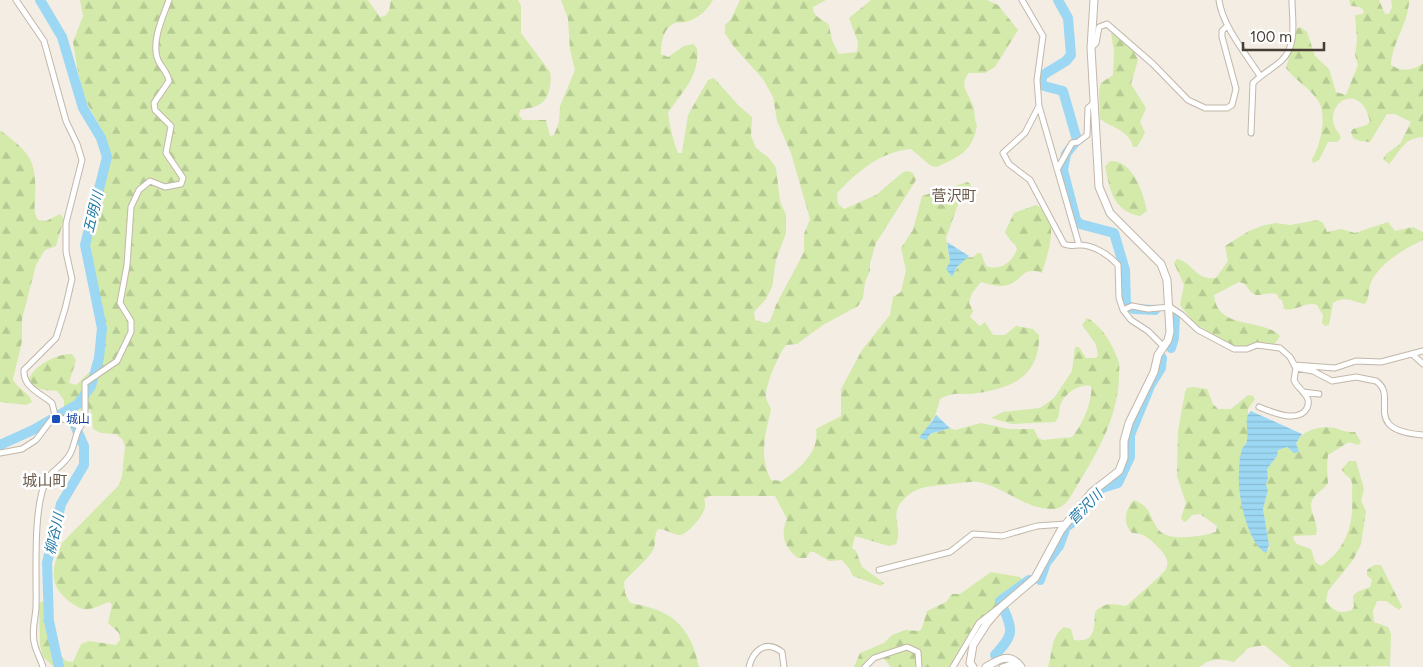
<svg xmlns="http://www.w3.org/2000/svg" width="1423" height="667" viewBox="0 0 1423 667" font-family="Figtree,'Noto Sans JP',sans-serif">
	<defs>
		<pattern id="forest-firs" width="22" height="20" patternUnits="userSpaceOnUse" patternTransform="scale(1.25)"><rect width="22" height="20" fill="#d3eaaa"/><path d="M5 1l3.5 6h-7zM16 11l3.5 6h-7z" fill="#b6ca93"/></pattern>
		<pattern id="water-rules" width="6" height="5" patternUnits="userSpaceOnUse" patternTransform="scale(1.25)"><rect width="6" height="5" fill="#9cd8f4"/><path d="M0 2.5h6" fill="none" stroke="#88bad2"/></pattern>
	</defs>
	<rect width="100%" height="100%" fill="#f3ede4"/>
	<path fill="url(#forest-firs)" d="M80,0H368L380,17L385,16L389,11L391,0H518L521,6V33L550,72C552,82 550,98 540,104C535,108 526,108 520,110L519,115L523,120H546L550,136L554,135L559,122L560,106L575,70L570,50L568,19L561,0H713C707,10 698,19 686,22C683,23 678,22 675,23C663,28 661,43 661,54L668,57L684,46L693,44L697,48C700,77 682,91 668,113C670,127 673,141 678,153H682L688,115L708,80L714,78L739,106L752,117L751,136L756,148L769,158L776,168L780,201L786,215V233L776,260L772,287L766,299L754,312L755,320L766,323L770,321L776,305L804,252V234L810,219L791,153L777,121L773,97L763,79L734,47L725,33V25L731,19L740,0H826L813,7C812,17 823,19 829,25L832,40L839,54L857,52L858,42L849,18L871,0H987L998,5L1018,30L995,67L985,73H969C958,85 969,94 973,106C976,113 973,117 977,125C973,151 960,156 937,167L931,166L911,149C880,152 858,171 837,193L838,204L844,209L876,195L902,173L907,171L913,173L916,180L876,243L870,263V271L865,282L863,298L858,306L823,325L797,344L786,345C779,353 764,388 766,398C767,402 770,406 771,410C765,435 759,456 771,480L782,481C799,469 820,452 816,429L841,416V389L862,350L890,315L893,297L901,292L906,270L901,248L913,230L922,196L968,182L971,185L969,191L960,199L946,238L952,276L964,258L973,257L978,253H981L986,266C1000,271 1012,263 1017,249C1015,242 1008,240 1005,232L1014,213L1036,205C1062,217 1048,252 1042,273C1022,266 1024,279 1008,285C999,288 989,284 981,282L972,293L969,303L973,311L970,317L980,326L985,322L993,335H1005L1016,326L1033,329L1039,335C1040,375 1013,388 977,393C960,396 957,390 940,399L934,419L931,420L930,426L919,438L950,428L955,430L981,423L1009,429H1034L1038,438L1043,440L1072,437C1082,426 1093,401 1091,386C1079,383 1066,393 1061,403C1058,410 1061,417 1055,422L1012,424L991,418L1003,412L1040,408L1054,398L1072,371L1075,347H1079L1086,358H1095L1098,356L1096,344L1082,325L1087,318C1100,324 1114,346 1118,360C1120,364 1119,370 1119,375C1119,414 1098,452 1078,484C1072,494 1066,509 1053,509C1026,510 1003,486 978,482C967,481 954,484 943,485C929,486 916,487 905,498C887,515 904,527 896,544L889,546L855,536L852,548L856,551L862,567L884,583L881,586L853,576L849,568L842,560L829,561L814,552H810L806,558H798C784,548 780,534 787,519L775,496H709L704,499C705,502 706,507 704,510C702,517 687,535 680,535C672,535 667,529 658,529C653,536 657,545 652,552C644,563 632,572 624,582L625,593L630,603C672,610 690,625 699,667H54L43,657L40,645L39,606L41,601C55,609 56,636 53,650L66,661L73,662L81,644L89,641L116,645L120,640L119,633L108,623L112,605L110,602C103,603 95,609 88,609C81,610 76,606 70,602C47,584 52,569 62,543L119,485L122,476L125,447L123,440L116,434L101,433L93,429L92,414L89,409L79,410L74,414L64,410V400L57,391C45,390 37,391 29,380C32,366 58,353 72,354L76,360L69,383L76,385L102,360L106,328L89,246L97,221L109,156L105,136L84,98L77,67L73,42L83,16Z
		M1349,0H1379L1385,14H1389L1392,7L1391,0H1409C1409,23 1392,42 1391,65C1401,72 1413,71 1423,63V137C1403,138 1401,151 1389,164L1383,159L1386,154L1400,144L1411,122L1395,114H1387L1370,142L1360,141L1353,138L1351,132L1353,129L1367,125L1370,121C1368,115 1366,107 1361,103C1347,91 1332,105 1333,120C1333,127 1339,132 1341,138L1337,142H1328L1319,160L1313,163L1312,159C1321,146 1328,112 1317,99C1308,87 1295,80 1286,68L1297,29L1300,27L1307,32L1315,56L1329,69L1336,92L1346,95L1358,65L1355,55L1357,40L1355,15L1363,14L1364,11L1360,7L1351,6Z
		M1121,32L1125,34L1138,60L1131,84L1146,108L1140,122L1145,133L1137,147H1133C1130,131 1113,128 1100,119L1099,90L1101,83L1113,75L1114,51L1111,33Z
		M0,130C30,153 37,160 35,198C35,207 33,212 38,220L46,221L60,214L64,219L56,246L45,250L36,265L22,319V341L13,379C17,389 29,392 32,402L26,405L0,402Z
		M1110,161C1133,160 1143,192 1147,211L1140,216C1113,211 1110,190 1105,166Z
		M1318,220L1323,223L1327,232L1341,229L1355,233L1388,222L1395,231L1413,227L1423,232V240C1405,248 1380,263 1371,282C1368,289 1370,298 1365,304C1354,302 1345,295 1333,303L1329,325L1325,326L1322,323L1323,315L1317,305C1306,301 1296,312 1284,309L1282,300L1278,298L1277,294C1259,291 1257,303 1245,284L1239,282L1214,295C1217,331 1262,317 1280,336L1274,345L1243,348L1233,346L1195,324L1180,305L1184,285L1174,263L1177,259C1193,262 1195,281 1216,278L1228,261L1225,246L1249,231L1265,225L1276,223L1290,225Z
		M1193,387L1207,389L1213,404L1218,409H1231L1248,395L1253,396L1255,399L1248,409V439L1242,449L1240,493L1248,528L1260,548L1269,549L1263,509L1268,490L1266,485L1267,469L1277,456V450L1287,447L1294,453L1299,452L1296,444C1300,430 1322,425 1335,428C1343,430 1346,433 1355,432L1361,442L1358,445L1349,442L1328,455L1327,466L1328,483C1324,489 1318,492 1314,497C1305,509 1320,521 1316,535L1294,536L1293,539L1297,544L1311,549L1315,562L1321,566C1346,550 1354,524 1352,496C1352,491 1353,484 1351,480C1348,475 1343,475 1342,469L1349,461H1356L1364,489L1361,501L1366,511L1361,544L1353,560L1328,591L1326,601C1334,612 1340,614 1352,610L1354,606L1353,596L1357,592L1370,587L1372,580L1367,575V570L1374,565H1381L1402,607L1399,610L1386,601H1377L1373,611L1374,622L1388,627L1391,634L1390,666L1291,667L1264,645L1248,648L1234,662C1220,658 1211,658 1199,667H1048C1053,653 1050,637 1064,627L1071,629L1074,640C1096,643 1094,628 1095,612C1105,602 1113,604 1126,606C1134,599 1142,592 1150,585C1164,572 1176,566 1159,548C1150,539 1144,533 1132,533C1122,523 1125,509 1134,500C1152,508 1148,514 1158,529C1168,543 1202,536 1216,532L1217,526L1200,514L1192,515L1187,521L1184,522L1181,518L1186,503L1177,476L1178,431L1185,392L1187,388Z
		M991,572L1020,577L1022,580L952,667H891L879,653L869,657L861,667H854L860,653L884,643L892,635L905,630L919,631L922,628L927,611L946,602L952,594H960Z"/>
	<path fill="url(#water-rules)" d="M947,242L969,256L957,267L952,277L946,269L950,262Z
		M1251,411L1302,434L1296,443L1299,452L1294,453L1287,447L1278,450L1277,456L1267,469L1268,478L1266,485L1268,490L1263,509L1269,545L1266,553C1247,543 1237,493 1239,472C1239,466 1240,456 1242,449C1243,446 1247,444 1247,440C1249,430 1243,417 1251,411Z
		M936,415L950,428L930,434L926,440L919,438C925,429 931,424 936,415Z"/>
	<g fill="none" stroke-linecap="round" stroke-linejoin="round">
		<path stroke="#9cd8f4" stroke-width="10" d="M1058,0L1068,18L1071,55L1066,61L1043,75L1041,82L1044,86L1063,91L1077,140L1066,154L1063,170L1076,220L1080,224L1114,233L1125,270L1126,305L1134,309L1155,310
			M1171,348L1174,338L1175,315
			M0,445L33,430L78,404L91,386L99,358L102,328L85,245L107,157L101,138L83,108L62,37L40,0
			M1040,580L1046,563L1059,546L1066,527L1080,517L1092,497L1102,488L1118,483L1130,457V435L1150,386L1161,368L1162,358
			M1001,603L1000,601L1029,580
			M995,655C1011,637 1015,633 1004,610
			M59,667L49,621L47,563L61,504L84,465V446L68,410"/>
		<defs>
			<path id="minor" d="M1022,0L1043,36L1037,80L1039,106L1079,245
				M1219,0C1222,25 1246,54 1260,76
				M1091,48L1096,43L1099,27L1107,24L1153,64L1188,100L1205,108H1227L1232,105L1236,89L1222,37V31L1227,26
				M1039,106L1025,133L1003,153L1009,164L1030,180L1064,244C1071,247 1073,245 1080,245C1094,245 1109,255 1118,265L1119,298L1123,310L1131,320L1148,331L1164,347
				M1251,133L1253,83C1262,74 1272,69 1281,61C1298,46 1292,19 1292,0
				M1058,168L1072,143L1078,142L1087,135L1088,108L1094,103
				M1123,310L1132,306L1148,309L1170,307L1182,315L1198,330L1234,349H1247L1257,345L1280,348L1290,357L1296,368L1294,380C1297,388 1306,392 1308,400C1309,403 1308,405 1307,408C1299,424 1271,412 1259,407
				M1412,354L1423,364
				M1294,365L1335,368L1356,361L1381,362L1423,351
				M1296,368L1313,371L1332,381L1356,377L1376,381C1400,397 1359,430 1423,435
				M1303,392L1319,394
				M55,415L78,426
				M0,453L22,449L36,440L55,415L52,403C41,393 23,388 24,370L56,338L65,309L72,279L66,252V223L82,160L77,144L66,121L44,41L16,0
				M879,570L950,552L973,534L1002,536L1037,526L1065,524
				M43,667C41,660 37,653 35,646C31,634 35,620 36,608C37,577 32,506 47,479C52,471 64,465 70,454C76,443 75,429 85,421V383L117,361L131,332V321L120,303L127,265L131,207L139,190L150,181L165,187L181,184L183,178L166,153L171,126L155,110L154,103L169,81C167,70 159,66 157,57C152,39 163,17 169,0
				M749,667C753,651 765,639 782,652L784,667
				M865,667L874,658L907,647L918,652L919,667
				M953,667L979,623L997,609
				M1002,667L1011,664L1016,667"/>
			<path id="tertiary" d="M973,667L970,663L973,645L987,623L1000,608L1035,578L1061,530L1092,492L1119,471L1124,458V441L1129,423L1154,372L1158,355L1168,340L1170,332L1167,280L1161,264L1110,213L1099,187L1091,48L1094,0
				M986,667C999,659 1010,652 1021,667"/>
		</defs>
		<use href="#minor" stroke="#c2b7a9" stroke-width="7"/>
		<use href="#tertiary" stroke="#c2b7a9" stroke-width="9"/>
		<use href="#minor" stroke="#fff" stroke-width="5"/>
		<use href="#tertiary" stroke="#fff" stroke-width="7"/>
	</g>
	<rect fill="#1a4fb4" stroke="#fff" stroke-width="2" x="51" y="414" width="10" height="10" rx="2.5"/>
	<g text-anchor="middle" stroke-width="5" stroke-linejoin="round" paint-order="stroke">
		<g font-size="12" fill="#164399" stroke="#fff" text-anchor="start">
			<text x="66" y="423">城山</text>
		</g>
		<g font-size="14" font-style="italic" fill="#267ba6" stroke="#fff">
			<text transform="translate(93 212) rotate(-76)" y="5">五明川</text>
			<text transform="translate(1085 507) rotate(-46)" y="5">菅沢川</text>
			<text transform="translate(54 534) rotate(-77)" y="5">柳谷川</text>
		</g>
		<g font-size="15" fill="#695a4a" stroke="#fff">
			<text x="954" y="201">菅沢町</text>
			<text x="45" y="486">城山町</text>
		</g>
	</g>
	<path d="M1243 42v8h81v-8" fill="none" stroke="#463d34" stroke-width="2.5"/>
	<text x="1250" y="42" font-size="15" fill="#463d34" stroke="#ffffff" stroke-width="4" paint-order="stroke">100 m</text>
</svg>
